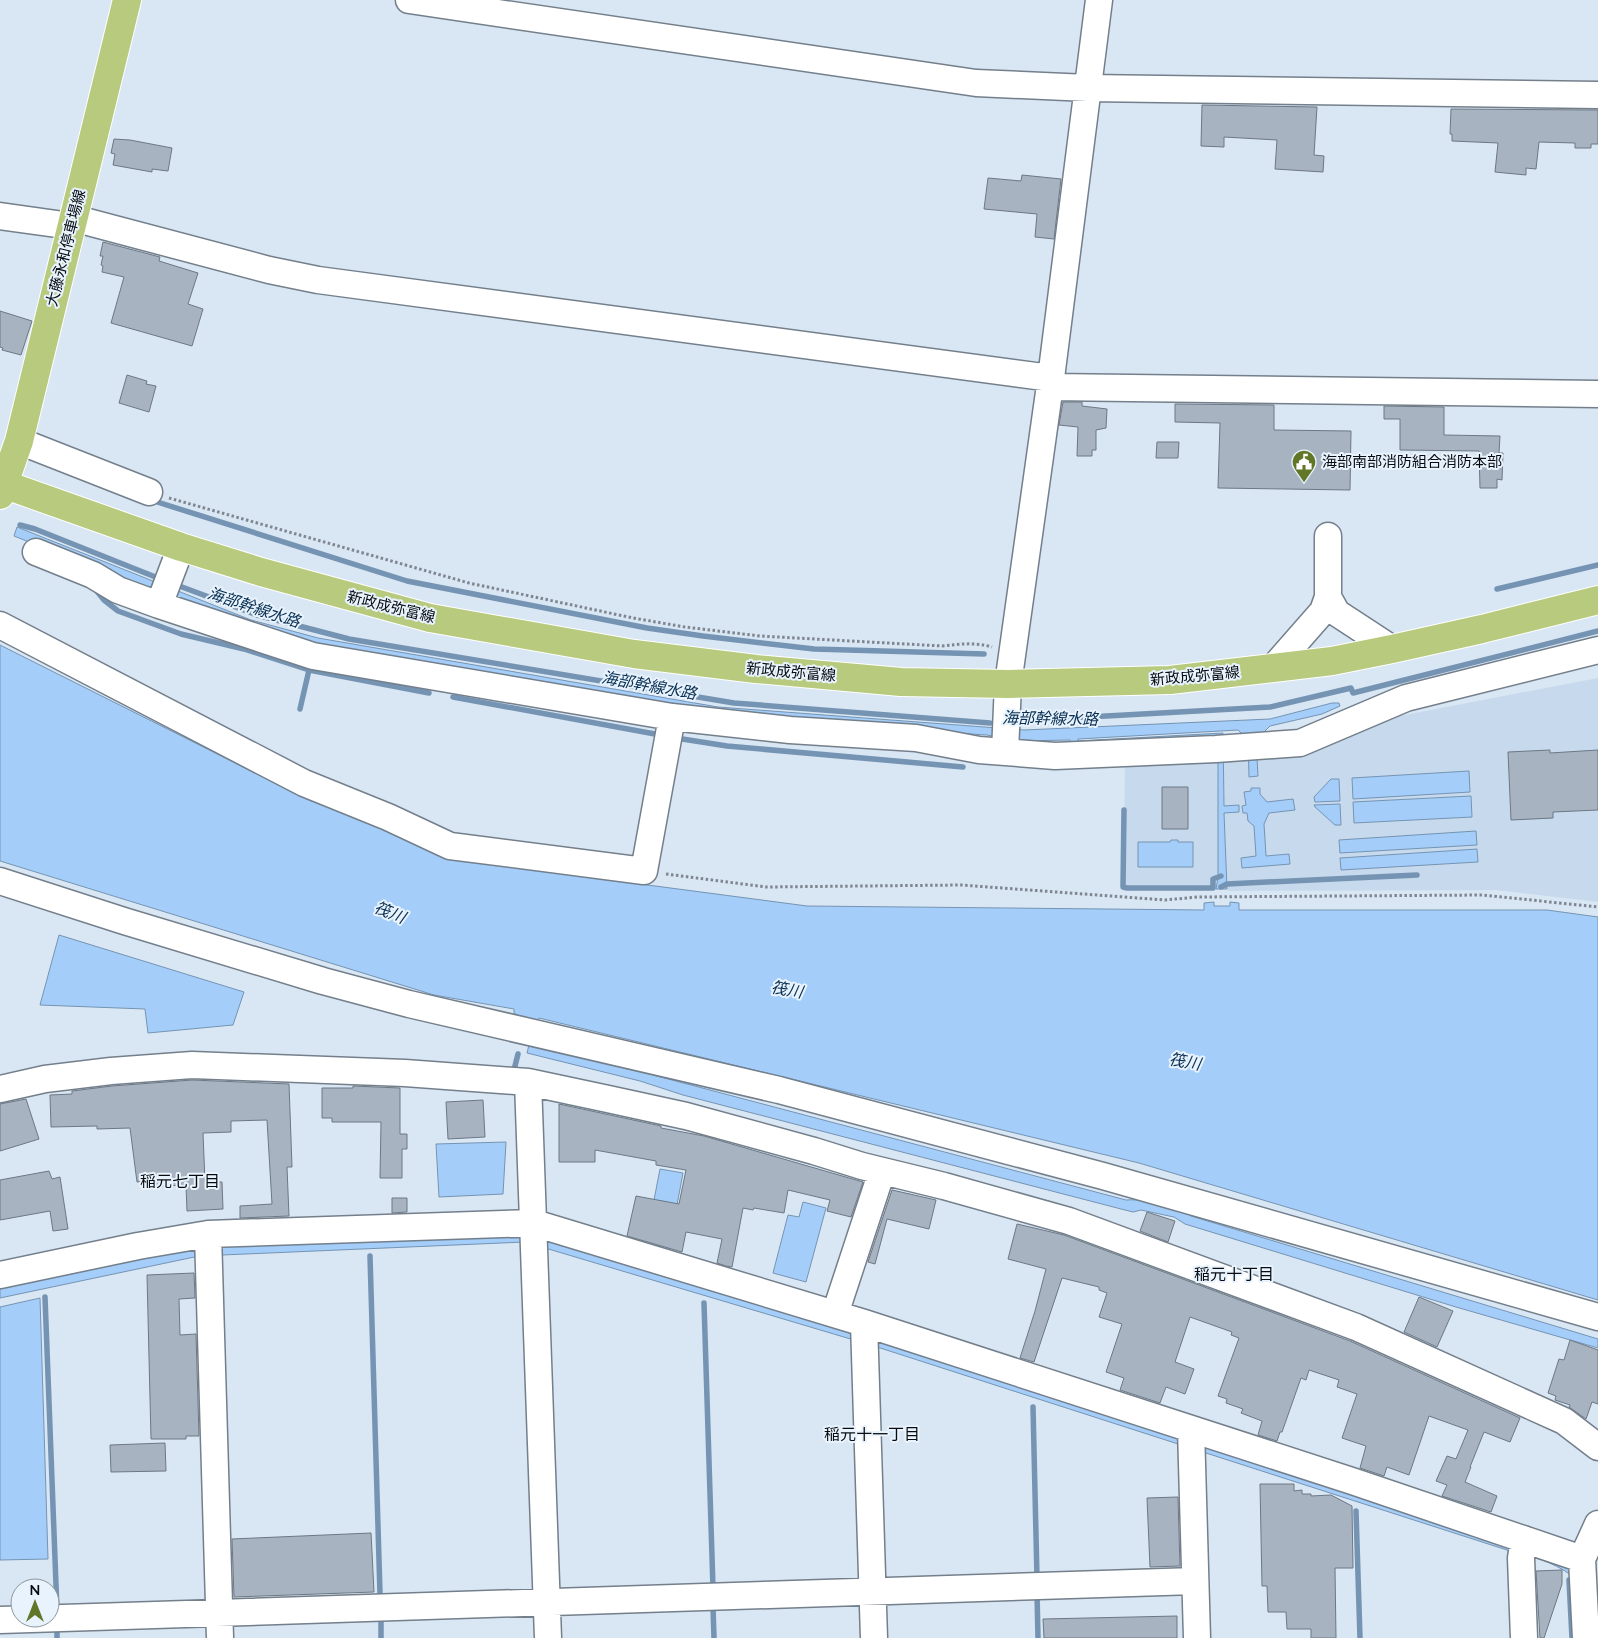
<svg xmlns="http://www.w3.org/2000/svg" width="1598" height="1638" viewBox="0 0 1598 1638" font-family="Lato,'Noto Sans JP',sans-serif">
	<rect width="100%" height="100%" fill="#d9e6f3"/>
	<path fill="#c7d9ec" d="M1598,678V902L1496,890L1228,891L1226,884L1224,812H1239L1224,806V756L1374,721Z
		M1218,757V876L1211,877V887L1127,888L1124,886L1125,761Z"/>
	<path fill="#a4cef9" stroke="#7594b3" d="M17,527L251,620L318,638L718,707L1024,730L1270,719L1332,703H1339L1340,706L1322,714L1270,726L1256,740L1258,776L1249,777L1248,740L1238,730L1078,739V741L1223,733L1224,806L1239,805V812L1224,813L1227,889H1216L1218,877V757L1072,746L1070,740L1017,741L987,735L742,720L316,648L120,578L14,536Z
		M0,645L307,799L473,862L807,906L1204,910V903L1214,902V906H1230V902L1239,903V910H1547L1598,917V1300L1139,1163L539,1018L537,1021L531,1019L530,1023L519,1019V1016L514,1013V1009L434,995L0,861Z
		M1469,771L1470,792L1353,799L1352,778Z
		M1331,779H1339L1340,801L1315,802L1314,797Z
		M1251,788H1260V794L1267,802L1293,799L1295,810L1269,813L1264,824L1266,856L1289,854L1290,864L1242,868L1241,858L1256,856L1254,826L1248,821L1247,813H1243L1242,806L1246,805L1244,792L1251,791Z
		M1471,796L1472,817L1354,823L1353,802Z
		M1340,804L1341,825H1335L1315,807L1314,805Z
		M1476,831L1477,845L1340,853L1339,840Z
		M1171,840H1178V842H1193V867H1138V842H1170Z
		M1477,849L1478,862L1341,870L1340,858Z
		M59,935L244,992L233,1025L148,1033L145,1009L40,1005Z
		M529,1045L638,1071L1126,1200C1147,1199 1175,1202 1191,1216L1598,1339V1348L1456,1307L1185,1224L1174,1217L1141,1210L1133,1212L1121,1209L683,1095L640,1081L527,1053Z
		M506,1142L503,1194L439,1197L436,1144Z
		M660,1169L683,1173L668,1253L658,1251L667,1202L654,1200Z
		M803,1202L826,1208L806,1282L773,1273L788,1215L799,1217Z
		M526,1232L854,1329L1572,1565L1571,1575C1553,1562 1530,1555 1510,1551L874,1346L525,1242L199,1256L0,1298V1287L197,1248Z
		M40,1298L48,1559L0,1560V1307Z"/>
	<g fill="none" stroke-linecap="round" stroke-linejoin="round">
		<path stroke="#7594b3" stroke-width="5.5" d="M151,500L407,581L647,628L703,636L814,649L984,654
			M20,525L35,529L163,580
			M174,584L257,615L349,639L734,703L990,723
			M1497,589L1598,565
			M96,590L104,600L118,611L181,634L244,649L309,670L429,693
			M453,697L655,734
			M300,709L309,670
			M1029,714L1070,718L1270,707L1351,688L1353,693L1598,631
			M676,738L727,746L963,767
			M1124,810L1123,887L1127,888H1213V879L1221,876
			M1221,887L1227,884L1417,875
			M514,1070L518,1054
			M370,1256L380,1594
			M45,1297L57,1611
			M704,1303L713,1588
			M1033,1407L1037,1578
			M1356,1511L1360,1638
			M1569,1580L1572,1638
			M1037,1593L1038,1638
			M713,1607L714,1638
			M381,1618V1638
			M57,1627V1638"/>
	</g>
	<path fill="#a7b3c0" stroke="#6c7884" d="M1202,105L1317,107L1314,155L1324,156L1323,172L1275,169L1277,140L1224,137V147L1201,146Z
		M1451,109L1598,110V144H1591V148H1575V143L1539,142L1536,169L1526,168V175L1495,172L1498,143L1452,141V134H1450Z
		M114,139L130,140L172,148L168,171L152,169V172L113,165L115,154L111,153Z
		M1022,175L1061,179L1054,239L1035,237L1037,214L984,209L988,178L1021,181Z
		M103,242L160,257L159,261L198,273L188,304L203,309L192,346L111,323L124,277L102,272L103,266L101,265L103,256H100Z
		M0,311L32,321L21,355L2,350L3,348L0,347Z
		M127,375L147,381L146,384L156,386L149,412L119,403Z
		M1063,402H1082V406L1107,409L1106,428L1096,430V450H1092V456H1077L1078,427L1059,425Z
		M1175,404L1274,405V430L1351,431L1350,490L1218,488L1220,423L1175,422Z
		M1384,406L1444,407V435L1500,436L1499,453H1503L1502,480L1497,479V488H1480L1479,451L1400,450V419H1384Z
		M1157,442H1179L1178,458H1156Z
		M1550,750V753L1598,750V810L1553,812V818L1511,820L1508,752Z
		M1162,787H1188V829H1162Z
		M192,1080L289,1084L292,1167H287L289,1216L240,1218V1206L272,1204L267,1120L231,1121V1132L203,1133L205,1182H222L223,1209L187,1211L186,1185L145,1187L144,1181L137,1182L130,1128L97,1129V1126L51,1127L50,1095L72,1094V1091L112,1086Z
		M353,1086L400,1088V1134H407V1149H402V1178H380L381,1122H332V1118H322V1088H353Z
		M26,1099L39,1139L0,1151V1104Z
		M483,1100L485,1137L448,1139L446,1102Z
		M559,1104L661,1126V1128L704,1136L863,1182L851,1217L827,1211L830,1200L788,1190L784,1213L754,1208L753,1210L743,1208L732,1267L726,1266L717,1263L722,1239L686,1232L682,1252L627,1236L636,1196L679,1204L686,1170L656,1165V1161L595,1150V1162H559Z
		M49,1171L52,1179L60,1177L68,1229L53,1231L50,1211L0,1220V1180Z
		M892,1190L936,1200L929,1229L887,1219L875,1264L868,1262Z
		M392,1198H407V1212L392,1213Z
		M1147,1212L1175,1221L1168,1242L1140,1231Z
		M1017,1224L1064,1235L1350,1341L1520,1418L1510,1442L1484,1432L1470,1467H1471L1465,1482L1497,1496L1491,1512L1442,1496L1447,1485L1436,1481L1447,1456L1456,1459L1468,1430L1429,1416L1409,1475L1387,1467L1384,1476L1360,1468L1366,1446L1342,1438L1357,1394L1337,1387L1339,1380L1309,1370L1306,1380L1301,1378L1282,1432H1280L1277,1441L1258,1435L1262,1421L1241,1413L1243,1409L1226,1403L1227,1399L1218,1396L1239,1338L1231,1335L1232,1332L1190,1317L1175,1362L1194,1369L1185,1394L1166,1387L1160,1403L1120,1390L1124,1378L1106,1372L1122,1324L1099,1317L1107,1293L1099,1290V1287L1062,1278L1034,1362L1020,1358L1035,1311L1046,1269L1008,1259Z
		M194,1273L195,1298L179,1299L180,1335L196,1334L199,1436H186V1439H151L147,1275Z
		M1419,1297L1453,1311L1437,1347L1404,1332Z
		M1570,1340L1598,1350V1404L1592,1402L1586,1419L1569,1407L1570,1405L1555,1400L1556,1396L1548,1393L1559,1359L1564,1360Z
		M165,1443L166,1471L111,1472L110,1445Z
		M1260,1484H1294V1491L1302,1490V1494H1311V1496L1331,1495L1352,1506L1353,1568H1335L1336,1638H1311V1629H1287L1286,1612H1268L1267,1586H1262Z
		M1178,1497L1180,1566L1150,1567L1147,1498Z
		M371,1533L374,1592L234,1597L232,1539Z
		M1562,1570V1584L1544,1638H1540L1536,1571Z
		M1177,1616V1638H1044L1043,1619Z"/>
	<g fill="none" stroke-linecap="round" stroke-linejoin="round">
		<defs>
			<path id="minor" d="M409,0L976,83L1088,88L1598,95
				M0,216L71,226
				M73,218L269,270L318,280L1051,378
				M1050,387L1598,394
				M19,441L149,492
				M181,547L159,605L313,656L672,717L790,730L916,738L979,750L1055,756L1216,749L1300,743L1406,698L1598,650
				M36,552L93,575L118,590L159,605
				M1328,597L1337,613L1392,649
				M0,625L304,783L388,817L450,846L644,871L672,717
				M1273,668L1323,611L1328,597V536
				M1005,752L1008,684L1051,378L1099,0
				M0,881L124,921L323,981L409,1004L779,1090L1103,1176L1598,1317
				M528,1082L548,1638
				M0,1089L45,1079L111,1071L192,1065L405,1073L528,1082L608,1099L686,1116L814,1151L862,1166L944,1186L1069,1221L1356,1327L1564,1421L1598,1447
				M208,1234L220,1638
				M0,1275L138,1246L208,1234L534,1223L864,1323L1352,1481L1582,1559
				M835,1314L882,1171
				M864,1323L874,1638
				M1191,1429L1197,1638
				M0,1620L1195,1581
				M1524,1638L1521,1558L1524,1539
				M1586,1638L1582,1559L1598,1524"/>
			<path id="major" d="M0,483L181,547L261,572L430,618L634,654L756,669L901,682L1008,684L1170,680L1273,668L1332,661L1392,649L1482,629L1598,600
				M0,495L19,441L127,0"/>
		</defs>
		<use href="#minor" stroke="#737f8b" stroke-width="29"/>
		<use href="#major" stroke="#fff" stroke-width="30"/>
		<path stroke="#7e8791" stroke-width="3" stroke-dasharray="2.5 2.5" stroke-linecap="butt" d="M169,498L469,583L633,618L685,627L760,636L942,646C960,644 975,642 992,647
			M666,874L766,887L961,885L1165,900L1197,897L1483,895L1598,907"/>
		<use href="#minor" stroke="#fff" stroke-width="26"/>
		<use href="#major" stroke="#b7ca7d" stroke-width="28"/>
	</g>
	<defs>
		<symbol id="civic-pin" viewBox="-11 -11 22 30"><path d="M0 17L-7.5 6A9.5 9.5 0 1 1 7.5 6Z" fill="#617627" stroke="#e8f3fd"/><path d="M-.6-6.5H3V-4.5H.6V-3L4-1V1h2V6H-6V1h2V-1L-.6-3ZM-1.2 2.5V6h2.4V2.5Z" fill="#fff"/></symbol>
	</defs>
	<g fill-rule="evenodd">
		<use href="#civic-pin" x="1290" y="448" width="28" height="38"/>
	</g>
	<g text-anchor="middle" stroke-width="4" stroke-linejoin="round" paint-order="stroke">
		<g font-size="15" fill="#080c11" stroke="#e8f3fd">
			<text transform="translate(66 248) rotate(-76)" y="5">大藤永和停車場線</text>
			<text transform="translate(391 607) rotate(14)" y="5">新政成弥富線</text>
			<text transform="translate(791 672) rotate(5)" y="5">新政成弥富線</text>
			<text transform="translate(1195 676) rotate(-5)" y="5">新政成弥富線</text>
		</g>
		<g font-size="15" fill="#080c11" stroke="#e8f3fd" text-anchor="start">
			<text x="1322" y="467">海部南部消防組合消防本部</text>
		</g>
		<g font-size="16" font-style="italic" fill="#082f51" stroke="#e8f3fd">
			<text transform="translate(254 607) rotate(18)" y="6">海部幹線水路</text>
			<text transform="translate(649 685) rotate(10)" y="6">海部幹線水路</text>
			<text transform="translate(1050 718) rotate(1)" y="6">海部幹線水路</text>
			<text transform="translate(390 912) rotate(22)" y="6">筏川</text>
			<text transform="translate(787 989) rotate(10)" y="6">筏川</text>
			<text transform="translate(1185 1061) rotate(10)" y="6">筏川</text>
		</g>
		<g font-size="16" fill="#080c11" stroke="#e8f3fd">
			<text x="180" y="1187">稲元七丁目</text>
			<text x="1234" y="1280">稲元十丁目</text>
			<text x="872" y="1440">稲元十一丁目</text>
		</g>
	</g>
	<g transform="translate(35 1603)"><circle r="24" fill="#e8f3fd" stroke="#8e979f"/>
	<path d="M0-4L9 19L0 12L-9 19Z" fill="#617627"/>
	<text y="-8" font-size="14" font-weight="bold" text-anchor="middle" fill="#080c11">N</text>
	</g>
</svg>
